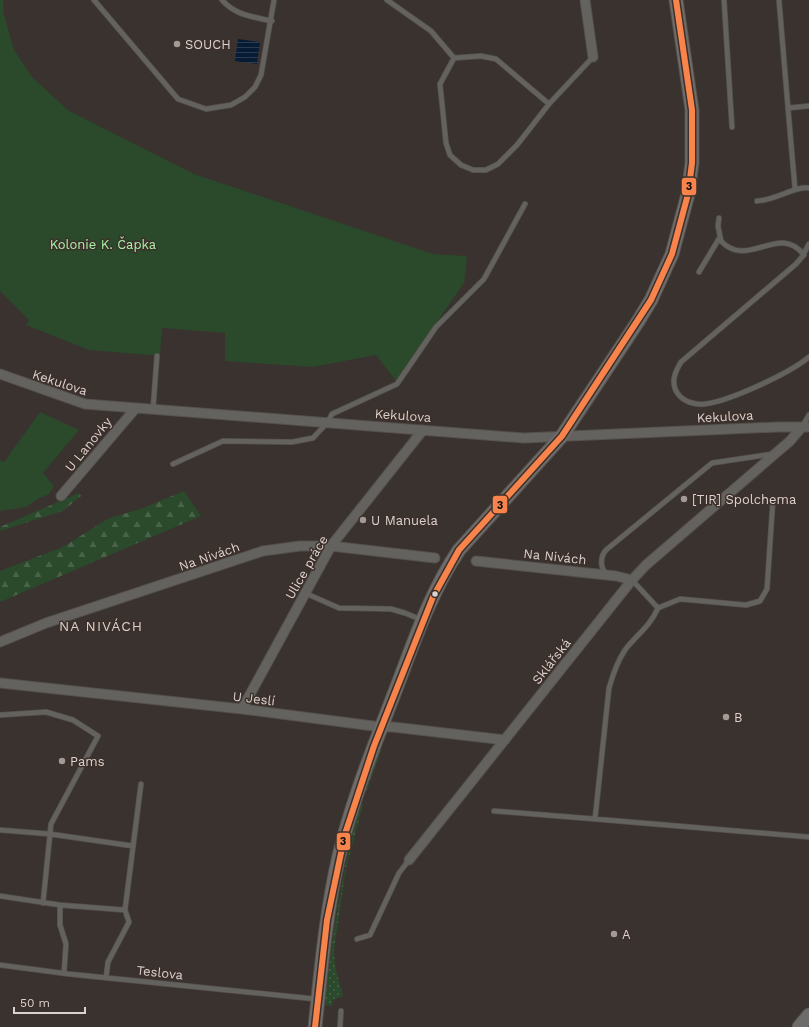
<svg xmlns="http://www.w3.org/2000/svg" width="809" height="1027" viewBox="0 0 809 1027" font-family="'Work Sans',sans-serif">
	<defs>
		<pattern id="grass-dots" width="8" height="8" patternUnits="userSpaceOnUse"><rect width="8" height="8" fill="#2b492b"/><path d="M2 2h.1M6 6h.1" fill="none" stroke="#496249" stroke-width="1.8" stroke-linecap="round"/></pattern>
		<pattern id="forest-firs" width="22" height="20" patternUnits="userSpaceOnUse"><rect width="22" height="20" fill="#2b492b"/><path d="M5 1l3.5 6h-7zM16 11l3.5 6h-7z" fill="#496249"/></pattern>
		<pattern id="water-rules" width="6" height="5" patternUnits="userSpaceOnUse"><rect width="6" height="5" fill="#071b34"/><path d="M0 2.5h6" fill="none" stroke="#2b3b50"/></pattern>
	</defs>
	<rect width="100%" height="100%" fill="#39322f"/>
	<path fill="url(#grass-dots)" d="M368,741H369L318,943C324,873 345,807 368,741Z
		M379,749L381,751L367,791L365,789Z
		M361,804H363L346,869L334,950L335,966L343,996L333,1000L332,1006L324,1005C333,937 341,870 361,804Z"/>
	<path fill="url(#forest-firs)" d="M184,491L201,516L0,602V571L63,547L107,519L143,508Z
		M79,493L81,496L63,511L0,531V527Z"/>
	<path fill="#2b492b" d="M0,0H3L4,14L14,50L32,77L69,111L194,174L433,254L467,256L464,283L396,381L376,355L312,367L225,361V333L162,328L160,356L89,350L26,325L29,320L0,291Z
		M40,412L79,430L43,473L54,486L49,494L40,498L26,507L0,511V460L4,462Z"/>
	<path fill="url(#water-rules)" d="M238,39L260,42L257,64L235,61Z"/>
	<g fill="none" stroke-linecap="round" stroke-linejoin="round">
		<defs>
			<path id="lane" d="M94,0L178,99L206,109L231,105L245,97L255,87L261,75L274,0
				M222,0C235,15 253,17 272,21
				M387,0L431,31L454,58
				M724,0L732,127
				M779,0L788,108
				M549,104L496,59L481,56L454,58L440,84L446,143L450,155L461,165L473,170H486L498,164L517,145L549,104L593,57
				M795,189L788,108L809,106
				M757,201C777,200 794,186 809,188
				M719,218L718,226L721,241C748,270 779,222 804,255
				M809,244L802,257L796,264L681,362C675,372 670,383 678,394C684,402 695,405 705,404C730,401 790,373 809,357
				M699,272L720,237
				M153,409L157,356
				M802,427L809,415
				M173,464L223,441L292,442L313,438L327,423L332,414L397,384L436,327L484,279L525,204
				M606,574C600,567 600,557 606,550L712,463L773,454
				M632,580L658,608C649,628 637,634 625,650C617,662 613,674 609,688L595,819L809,837
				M305,593L339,608L391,609L405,613L422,620
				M658,608L680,599L746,605L760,601L767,589L773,499
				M0,715L46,712L73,720L98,736L51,824L43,903
				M494,811L595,819
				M0,830L50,834L133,846
				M0,896L60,905L125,910
				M60,905V925L66,944L64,973
				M357,939L370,935L399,873L409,860
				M0,965L69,974L316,999
				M106,978L108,962L129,922L125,910L141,784
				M340,1027L341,1011"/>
			<path id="street" d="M585,0L593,57
				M0,374L85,404L524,438L778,427H809
				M61,496L135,409
				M476,561L616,576L632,580
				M0,642L46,623L263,551L300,546H331L435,558
				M0,683L242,709L381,727H393L505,740
				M242,709L331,546L423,430
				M409,860L632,580L646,565L790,441L802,427"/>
			<path id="secondary" d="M315,1027C321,970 326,912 339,856C353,796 377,739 399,681C416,636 432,590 459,550L562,436L637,323L651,300L672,254L688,194L692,163V110L676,0
				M799,1027L809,1015"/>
		</defs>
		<use href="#lane" stroke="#55504c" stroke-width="6"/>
		<use href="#street" stroke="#55504c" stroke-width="11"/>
		<use href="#secondary" stroke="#55504c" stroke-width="15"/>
		<use href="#lane" stroke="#64625f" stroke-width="4.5"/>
		<use href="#street" stroke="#64625f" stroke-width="9"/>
		<use href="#secondary" stroke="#6e6c6a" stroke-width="13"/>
		<defs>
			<path id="bus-1" d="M315,1027L327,920L345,834L374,746L433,597L459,550L562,436L651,300L672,254L688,194L692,163V110L676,0"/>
		</defs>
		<use href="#bus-1" stroke="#3d302b" stroke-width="9"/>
		<use href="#bus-1" stroke="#f8844c" stroke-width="6"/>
	</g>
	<g fill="#a29a96" stroke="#3d302b" stroke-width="1.5">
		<circle cx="177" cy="44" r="4"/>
		<circle cx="684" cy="499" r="4"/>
		<circle cx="363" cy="520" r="4"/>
		<circle cx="726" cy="717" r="4"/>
		<circle cx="62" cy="761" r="4"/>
		<circle cx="614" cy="934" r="4"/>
	</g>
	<circle fill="#dad2ce" stroke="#3d302b" stroke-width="1.5" cx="435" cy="594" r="3.5"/>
	<g text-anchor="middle" stroke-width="3" stroke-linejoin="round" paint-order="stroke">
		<g font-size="13" fill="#dad2ce" stroke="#3d302b" text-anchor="start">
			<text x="185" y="49">SOUCH</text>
			<text x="692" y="504">[TIR] Spolchema</text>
			<text x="371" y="525">U Manuela</text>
			<text x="734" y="722">B</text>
			<text x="70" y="766">Pams</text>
			<text x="622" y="939">A</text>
		</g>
		<g font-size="13" fill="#a5f4a6" stroke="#3d302b">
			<text x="103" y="249">Kolonie K. Čapka</text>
		</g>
		<g font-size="13" fill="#dad2ce" stroke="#3d302b">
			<text transform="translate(60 382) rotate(18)" y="5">Kekulova</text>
			<text transform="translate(403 415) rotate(4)" y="5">Kekulova</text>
			<text transform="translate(725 416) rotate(-3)" y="5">Kekulova</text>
			<text transform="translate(88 444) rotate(-51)" y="5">U Lanovky</text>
			<text transform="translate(209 556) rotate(-19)" y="5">Na Nivách</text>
			<text transform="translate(555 556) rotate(6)" y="5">Na Nivách</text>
			<text transform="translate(306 567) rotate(-60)" y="5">Ulice práce</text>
			<text transform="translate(551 661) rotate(-52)" y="5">Sklářská</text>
			<text transform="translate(254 698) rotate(7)" y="5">U Jeslí</text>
			<text transform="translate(160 972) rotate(6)" y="5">Teslova</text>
		</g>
		<g font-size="14" letter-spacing="1" fill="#dad2ce" stroke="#3d302b">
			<text x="101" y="631">NA NIVÁCH</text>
		</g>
	</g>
	<g stroke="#3d302b" stroke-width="1.5">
		<rect x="681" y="177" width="16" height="19" rx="4" fill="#f8844c"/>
		<rect x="492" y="495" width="16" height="19" rx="4" fill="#f8844c"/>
		<rect x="336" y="832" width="15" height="19" rx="4" fill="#f8844c"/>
	</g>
	<g font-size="11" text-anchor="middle" font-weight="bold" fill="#111">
		<text x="689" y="190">3</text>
		<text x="500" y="509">3</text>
		<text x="343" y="845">3</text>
	</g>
	<path d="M14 1007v6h71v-6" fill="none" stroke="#dad2ce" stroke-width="2"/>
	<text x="20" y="1007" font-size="12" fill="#dad2ce" stroke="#3d302b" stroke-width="3" paint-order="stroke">50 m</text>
</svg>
